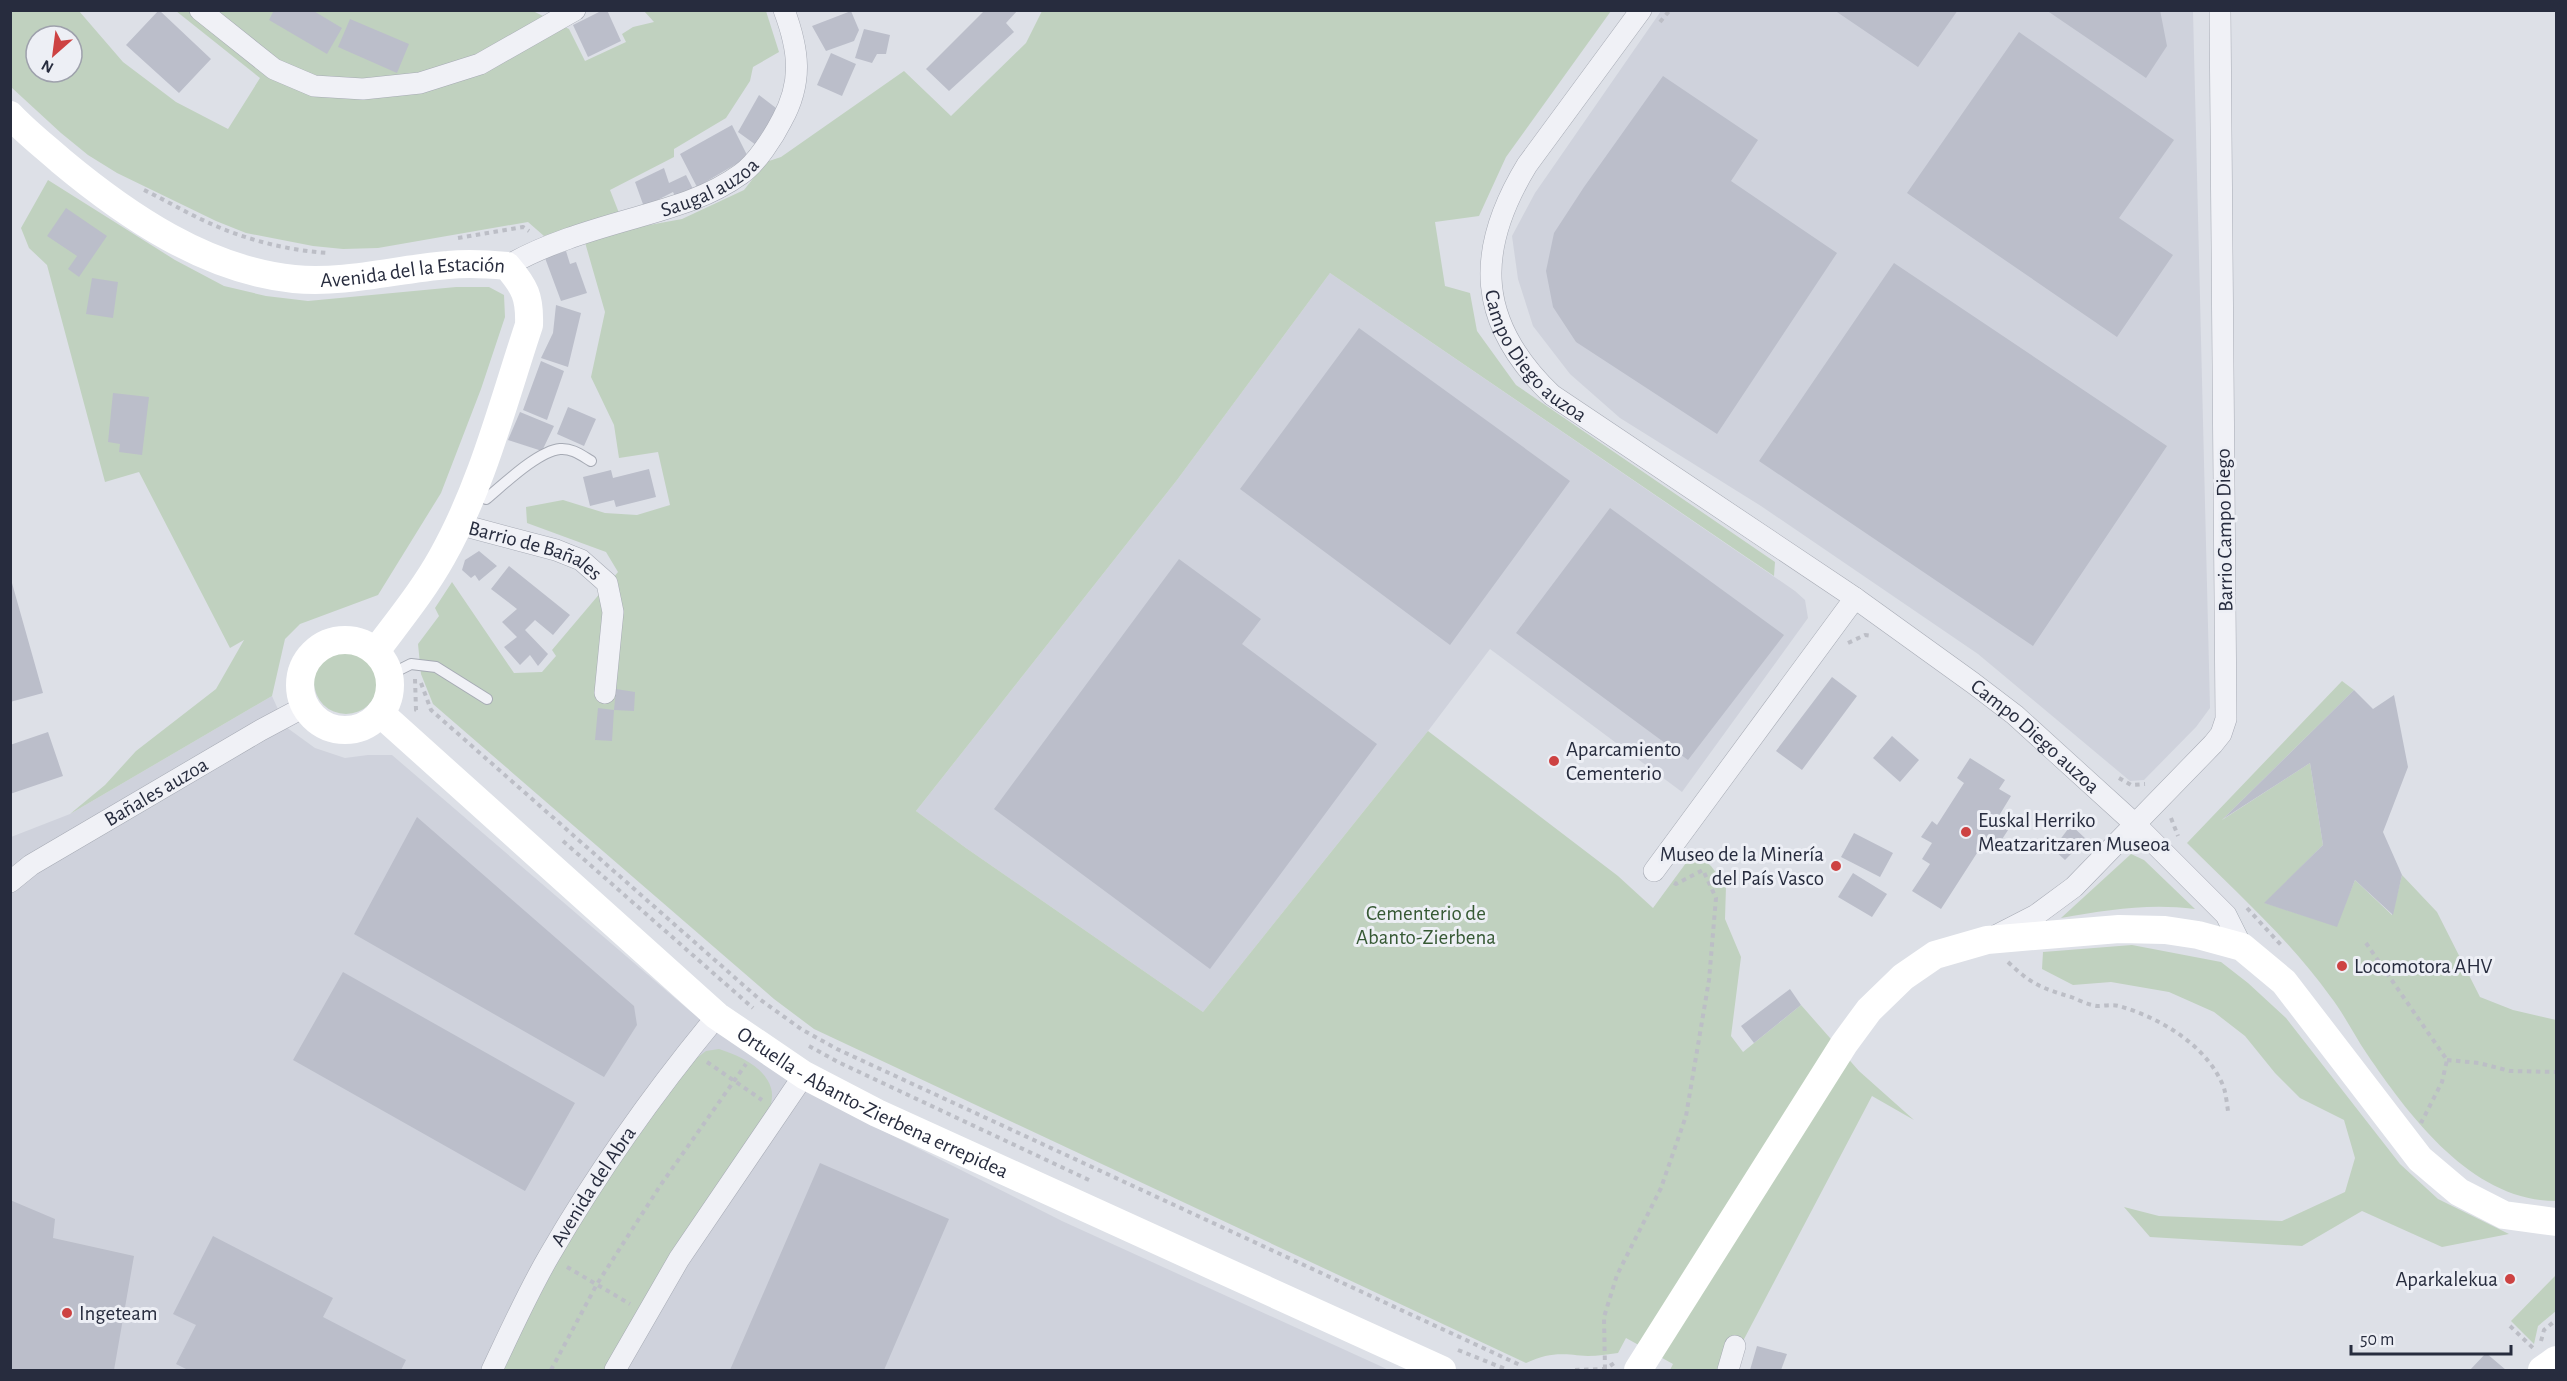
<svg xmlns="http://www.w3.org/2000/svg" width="2567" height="1381" viewBox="0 0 2567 1381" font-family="'Alegreya Sans',sans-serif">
	<rect width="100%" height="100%" fill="#dde0e7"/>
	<path fill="#cfd2dc" d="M1661,11H2193L2210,708L2196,727L2144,780L2130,781L1978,654L1761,506L1620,418L1570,374L1533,326L1518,279L1512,236L1535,193Z
		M1330,273L1795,591L1805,600L1808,618L1682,792L1490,649L1428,731L1203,1012L966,848L916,811L1177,480Z
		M272,696L286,727L315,748L345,758L368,755H392L690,1011L842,1110L1062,1221L1389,1370H11V837L70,814Z"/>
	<path fill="#c0d1bf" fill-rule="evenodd" d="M10,11H79L123,62L176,102L228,129L260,78L176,11H533L569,29L585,61L626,42L622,34L633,27L654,22L644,11H766L779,52L753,67L750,81L726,118L674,149V157L610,190L619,213L633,228L682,219L744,190L766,162L781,157L904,71L951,116L1026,43L1042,11H1611L1506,157L1479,216L1435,222L1445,286L1470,293L1477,331L1516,385L1775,562L1774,576L1330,273L1177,480L916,811L966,848L1203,1012L1428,731L1618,876L1653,908L1694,852L1711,866L1726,886L1725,919L1741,957L1731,1036L1743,1052L1801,1005L1859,1071L1914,1120L1872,1096L1743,1341L1731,1370H1670L1673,1364L1626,1338L1618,1353C1608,1354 1598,1356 1588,1356C1562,1354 1552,1351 1526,1363L814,1029L774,999L433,704L421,674L418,644L439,616L435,608L452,582L514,673L542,672L556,656L552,650L618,572L606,552L527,523L526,507L563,500L605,513L637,515L670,505L658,452L619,458L614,425L591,377L605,312L580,225L544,236L528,222L378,248L343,249L313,246L246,233L216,221L117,173L88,155L61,133L11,87ZM36,36H72V72H36Z
		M48,180L175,260L224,286L266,296L308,301L456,287H489L504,295L505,317L481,389L441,493L378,595L300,624L285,639L272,696L70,814L105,785L136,751L216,689L244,640L230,648L139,472L105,482L47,265L29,248L21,228Z
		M314 682a32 32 0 1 1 64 0a32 32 0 1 1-64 0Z
		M2342,681L2354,690L2222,820L2310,763L2323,845L2265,903L2336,926L2355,880L2392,915L2402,875L2437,912L2480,997L2513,1010L2556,1020V1201C2472,1201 2410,1117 2367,1054C2354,1035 2344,1014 2330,996C2289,939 2236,892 2187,843Z
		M2131,854L2144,860L2195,909C2148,903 2107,910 2061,918Z
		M2132,945L2221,962L2248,983L2286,1018L2400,1164L2438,1199L2509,1234L2442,1247L2362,1211L2302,1246L2150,1237L2124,1207L2159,1216L2282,1221L2345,1192L2355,1158L2344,1120L2300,1098L2275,1073L2245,1036L2214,1012L2169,992L2111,982L2073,985L2042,969L2043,952Z
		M719,1049C738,1055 765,1067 771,1088C774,1098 770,1108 767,1117L608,1370H501L571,1235L651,1114L686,1066L706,1051Z
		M2556,1275V1311L2538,1326L2534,1344L2511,1321Z"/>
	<path fill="#bbbeca" d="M159,10L211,59L179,93L126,45Z
		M274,10H312L342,28L327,54L269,20Z
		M603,10H607L621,41L588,57L573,25Z
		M985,10H1018L1006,23L1014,32L949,91L926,69Z
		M1834,10H1958L1918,67Z
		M2046,10H2160L2167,46L2146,78Z
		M851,11L859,30L854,41L826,51L812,26Z
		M350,19L409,44L397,73L338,47Z
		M864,29L890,35L886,54H877L872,63L855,58Z
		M2019,32L2174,140L2119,218L2173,255L2117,337L1907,193Z
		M831,53L856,64L842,96L817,85Z
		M1663,76L1758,140L1731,181L1837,253L1717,434L1576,342L1553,307L1546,271L1554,233L1584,187Z
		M759,95L776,108L768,128L756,145L738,132Z
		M732,125L748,157L697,187L680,154Z
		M664,168L669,183L686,175L693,189L676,198L673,192L644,207L635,182Z
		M66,208L107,236L79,277L68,269L77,256L47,236Z
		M566,251L570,264L576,262L587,293L561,301L545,258Z
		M1894,263L2167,446L2033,646L1759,461Z
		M92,278L118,282L113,318L86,314Z
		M556,305L581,313L568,367L541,358L553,333Z
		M1359,328L1570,481L1450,645L1240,489Z
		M541,361L564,371L547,420L523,410Z
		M113,393L149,397L142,455L119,452L120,444L108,442Z
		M568,407L596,419L584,446L557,434Z
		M520,412L554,426L542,451L508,440Z
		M649,469L656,497L616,507L614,500L590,506L583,477L611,470L613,478Z
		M1610,508L1784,635L1688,760L1516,633Z
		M479,551L497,566L479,581L475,575L471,578L462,570L465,560Z
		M1179,559L1261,619L1242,644L1377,744L1210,969L994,809Z
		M509,566L570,615L553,635L535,620L525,630L548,654L538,666L530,655L520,665L504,647L517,637L502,622L517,609L491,589Z
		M10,576L43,693L10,702Z
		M1832,677L1857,696L1802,770L1776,751Z
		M616,689L635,692L634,711L614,710Z
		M2354,690L2373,709L2394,695L2408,767L2383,832L2402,875L2393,915L2355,880L2337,927L2264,903L2323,845L2310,763L2223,819Z
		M598,708L614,710L612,741L595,740Z
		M48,732L63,776L10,794V745Z
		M1892,736L1919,760L1900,782L1873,758Z
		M1970,758L2005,780L1999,789L2011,796L1997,819L2010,827L1997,847L1986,839L1941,909L1912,891L1930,864L1922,859L1932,843L1921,837L1932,821L1937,825L1964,783L1957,778Z
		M417,817L634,1006L637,1025L604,1077L354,934Z
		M2071,825L2086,839L2065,860L2053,849Z
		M1854,833L1893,853L1880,877L1841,857Z
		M1853,873L1887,894L1872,917L1838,897Z
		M343,972L575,1103L525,1191L293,1060Z
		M1790,989L1801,1005L1754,1043L1741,1026Z
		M820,1163L949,1219L884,1370H730Z
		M10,1200L55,1219L53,1238L134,1256L114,1370H10Z
		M213,1236L333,1298L323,1317L406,1360L401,1370H188L176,1364L196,1325L173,1314Z
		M1757,1346L1787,1354L1781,1370H1750Z
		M2486,1353L2506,1370H2470Z"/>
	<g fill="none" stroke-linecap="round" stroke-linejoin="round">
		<defs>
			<path id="lane" d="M472,493L486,499C503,485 538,451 560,449C572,448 581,455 591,461
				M389,675L411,664L436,667L487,699"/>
			<g id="street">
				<path d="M200,10L274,69L314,86L363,89L420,83L480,64L575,10"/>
				<path id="s1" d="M1641,10L1527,165C1474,252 1477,323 1552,395L1855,598L1973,683L2015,715L2136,825L2226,915L2242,947"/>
				<path id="s2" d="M507,266C545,244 589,231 631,219C669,208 708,198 741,174C756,164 774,136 782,120C803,82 799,50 784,10"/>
				<path id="s3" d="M458,524L556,550L581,560L607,583L613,612L605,693"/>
				<path d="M1654,871L1855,598"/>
				<path id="s4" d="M10,882L31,865L261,730L306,706"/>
				<path d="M1995,936L2036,915L2074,887L2213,744L2221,734L2226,719L2220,10"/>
				<path id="s5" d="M492,1370C510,1332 528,1292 549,1256C598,1171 655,1091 717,1016"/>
				<path d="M615,1370L679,1259L804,1075"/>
				<path d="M1728,1370L1735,1346"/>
			</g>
		</defs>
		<use href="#lane" stroke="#a6aab4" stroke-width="12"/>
		<use href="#street" stroke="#a6aab4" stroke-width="22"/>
		<path stroke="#bcbec6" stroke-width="4" stroke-dasharray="4.5 4.5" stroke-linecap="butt" d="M1660,22L1670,10
			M144,190C165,200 185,212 207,222C243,239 289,251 329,253
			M458,238L523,227L529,231
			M1848,643L1865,635L1872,636
			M415,679L416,710L419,712
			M421,683L431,710L758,998L801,1029L837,1049L1520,1365
			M2119,778L2131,785L2145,784
			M2171,818L2178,836
			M563,841L753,1008
			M2247,908L2281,945
			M2366,943L2447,1060L2442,1082L2421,1123
			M2008,962C2031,984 2041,988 2071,997C2079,1000 2088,1005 2097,1006C2104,1006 2112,1004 2119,1006C2161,1018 2208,1046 2224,1088C2226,1095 2227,1104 2228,1111
			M809,1046L838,1062L1089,1180
			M2447,1060L2479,1063L2510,1071L2556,1072
			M707,1062L762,1100
			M567,1267L630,1304
			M2510,1326L2533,1348
			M2541,1341L2544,1330L2556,1320
			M1458,1350L1508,1370
			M1605,1369L1604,1317L1617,1275L1661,1188L1686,1116L1709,980L1716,898L1703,870L1676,884L1671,881
			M551,1370L597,1284L662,1183L746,1064
			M1575,1370L1605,1369L1616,1362"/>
		<use href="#lane" stroke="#f0f1f6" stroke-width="10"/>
		<use href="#street" stroke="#f0f1f6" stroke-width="21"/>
		<g stroke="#fff" stroke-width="28">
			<path id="s6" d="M10,115C26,132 44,146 61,161C127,216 206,270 294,279C345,284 397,269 448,265C467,263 487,264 507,266C525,287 530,297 529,325C503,403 482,486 442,557C423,591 399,620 376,651"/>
			<circle cx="345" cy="685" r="45"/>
			<path id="s7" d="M380,713L717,1016L804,1075L877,1113L1442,1370"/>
			<path d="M1638,1370L1844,1044L1869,1010L1903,977L1935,955L1987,940L2046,935L2119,929L2165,930L2198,935L2242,947L2284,982L2420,1159L2459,1192L2504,1215L2556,1222"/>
			<path d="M2542,1370L2556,1360"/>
		</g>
	</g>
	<g fill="#cd4242" stroke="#edeff5" stroke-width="2">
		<circle cx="1554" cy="761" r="6"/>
		<circle cx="1966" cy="832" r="6"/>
		<circle cx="1836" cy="866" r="6"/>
		<circle cx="2342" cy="966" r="6"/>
		<circle cx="2510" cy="1279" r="6"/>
		<circle cx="67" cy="1313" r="6"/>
	</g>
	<g text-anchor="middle" stroke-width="6" stroke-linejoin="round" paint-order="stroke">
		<g font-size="21" fill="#272c3e" stroke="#edeff5">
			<text dy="7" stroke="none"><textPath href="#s2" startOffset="218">Saugal auzoa</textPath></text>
			<text dy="7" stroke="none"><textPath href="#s6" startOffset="453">Avenida del la Estación</textPath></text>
			<text dy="7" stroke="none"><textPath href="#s1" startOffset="406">Campo Diego auzoa</textPath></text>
			<text transform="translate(2224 530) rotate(-91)" y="7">Barrio Campo Diego</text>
			<text dy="7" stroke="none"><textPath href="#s3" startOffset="82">Barrio de Bañales</textPath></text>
			<text dy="7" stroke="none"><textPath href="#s1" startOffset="1040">Campo Diego auzoa</textPath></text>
			<text dy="7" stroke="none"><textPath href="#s4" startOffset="172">Bañales auzoa</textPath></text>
			<text dy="7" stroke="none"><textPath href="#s7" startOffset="632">Ortuella - Abanto-Zierbena errepidea</textPath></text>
			<text dy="7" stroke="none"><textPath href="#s5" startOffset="210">Avenida del Abra</textPath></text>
		</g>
		<g font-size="21" fill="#272c3e" stroke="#edeff5" text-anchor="start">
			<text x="1566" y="756">Aparcamiento<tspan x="1566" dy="24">Cementerio</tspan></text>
			<text x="1978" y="827">Euskal Herriko<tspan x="1978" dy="24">Meatzaritzaren Museoa</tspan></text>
			<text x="1824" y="861" text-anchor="end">Museo de la Minería<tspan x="1824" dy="24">del País Vasco</tspan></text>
			<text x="2354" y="973">Locomotora AHV</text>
			<text x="2498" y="1286" text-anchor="end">Aparkalekua</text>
			<text x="79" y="1320">Ingeteam</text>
		</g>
		<g font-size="21" fill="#365934" stroke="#edeff5">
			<text x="1426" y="920">Cementerio de<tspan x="1426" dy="24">Abanto-Zierbena</tspan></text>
		</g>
	</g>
	<rect width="2567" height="1381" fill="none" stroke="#272c3e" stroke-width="24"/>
	<g transform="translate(54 54) rotate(208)"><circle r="28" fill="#edeff5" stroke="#9ea1ac" stroke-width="1.5"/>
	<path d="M0-4.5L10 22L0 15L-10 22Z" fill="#cd4242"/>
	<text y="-9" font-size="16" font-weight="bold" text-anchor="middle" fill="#272c3e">N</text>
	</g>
	<path d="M2351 1345v9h160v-9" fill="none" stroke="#272c3e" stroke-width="3"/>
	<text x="2360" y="1345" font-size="18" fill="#272c3e" stroke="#edeff5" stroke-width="4.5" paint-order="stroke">50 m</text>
</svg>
